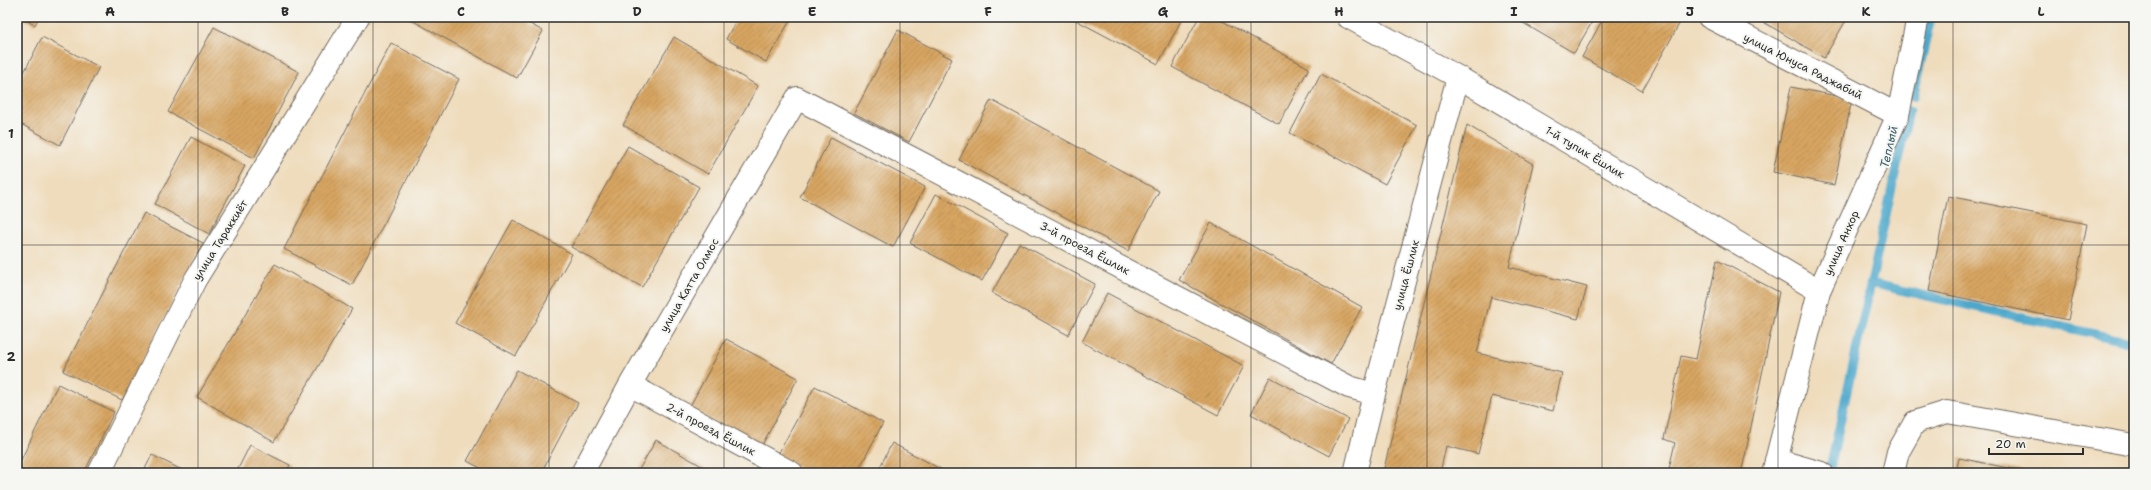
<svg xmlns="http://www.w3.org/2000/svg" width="2151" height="490" viewBox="0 0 2151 490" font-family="'Shantell Sans',sans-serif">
	<defs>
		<pattern id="building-hatch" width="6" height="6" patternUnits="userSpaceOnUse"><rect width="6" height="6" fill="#d8a662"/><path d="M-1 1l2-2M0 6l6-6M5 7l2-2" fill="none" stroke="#af8751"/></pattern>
	</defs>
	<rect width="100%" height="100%" fill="#f6f6f2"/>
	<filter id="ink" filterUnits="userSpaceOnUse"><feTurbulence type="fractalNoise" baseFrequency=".025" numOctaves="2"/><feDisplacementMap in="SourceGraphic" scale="8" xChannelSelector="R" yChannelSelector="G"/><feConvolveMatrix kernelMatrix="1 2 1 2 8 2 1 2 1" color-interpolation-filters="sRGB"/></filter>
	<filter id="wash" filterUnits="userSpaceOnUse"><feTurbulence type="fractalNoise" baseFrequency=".012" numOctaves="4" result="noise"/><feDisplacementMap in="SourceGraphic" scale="16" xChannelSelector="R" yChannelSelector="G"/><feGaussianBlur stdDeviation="0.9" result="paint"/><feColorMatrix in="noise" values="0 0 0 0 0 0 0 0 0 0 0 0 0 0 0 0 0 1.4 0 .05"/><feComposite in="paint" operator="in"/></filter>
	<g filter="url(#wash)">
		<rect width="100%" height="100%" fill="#efdcbc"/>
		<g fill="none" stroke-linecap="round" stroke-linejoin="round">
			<path stroke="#4ea8cc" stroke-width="9" d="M1913,97L1931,17
				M1870,283L2134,343
				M1829,473L1909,111"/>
		</g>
		<g id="blocks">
			<path fill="url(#building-hatch)" d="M20,17H39L35,25Z
				M406,17H517L543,31L517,78Z
				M738,17H792L766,62L726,39Z
				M1070,17H1183L1158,64Z
				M1199,17H1215L1309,68L1279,124L1172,67Z
				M1513,17H1595L1574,53Z
				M1604,17H1683L1642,91L1582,57Z
				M1755,17H1848L1824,58Z
				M214,27L299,72L254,158L168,112Z
				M898,30L952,59L909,142L854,113Z
				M42,37L99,67L60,145L17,122V86Z
				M674,37L758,86L708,174L623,125Z
				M391,43L459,79L352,285L284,249Z
				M1321,74L1417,125L1385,184L1290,133Z
				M1791,87L1852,99L1834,185L1773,172Z
				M991,100L1159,191L1128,251L959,160Z
				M1467,125L1533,164L1509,267L1587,287L1578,319L1491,297L1477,353L1562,373L1553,411L1492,396L1478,454L1446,446L1440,473H1383Z
				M191,137L245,166L209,234L155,204Z
				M831,137L925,187L893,247L800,197Z
				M628,146L699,187L642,287L571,247Z
				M936,194L1008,233L982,281L910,243Z
				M1948,196L2087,224L2068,320L1929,291Z
				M144,213L203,243L122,400L63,371Z
				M513,220L572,254L516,356L455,323Z
				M1211,223L1362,307L1331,364L1179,280Z
				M1019,243L1095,284L1068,335L992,293Z
				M1717,260L1779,292L1745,456L1741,473H1668L1675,443L1664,439L1681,356L1696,359Z
				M275,264L352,309L274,442L197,397Z
				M1107,293L1244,366L1218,415L1082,342Z
				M726,339L798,378L761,447L689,408Z
				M517,370L578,403L541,473H490L467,461Z
				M1270,377L1348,419L1329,456L1251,414Z
				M58,384L114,412L84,473H27L17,468Z
				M815,386L883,423L857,473H809L777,456Z
				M656,440L714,473H637Z
				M892,443L948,473H877Z
				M250,445L290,465L286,473H236Z
				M152,455L188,473H143Z
				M1959,458L2028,472V473H1956Z"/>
		</g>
	</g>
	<g filter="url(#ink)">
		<use href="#blocks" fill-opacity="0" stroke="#70695e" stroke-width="1"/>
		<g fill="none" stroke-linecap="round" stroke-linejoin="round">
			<defs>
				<path id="minor" d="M1348,17L1458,77L1819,291
					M1709,17L1898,115
					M630,385L792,473
					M1776,460L1822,473
					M99,473L195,280L358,17
					M582,473L630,385L797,98L1349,387L1374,394
					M1355,473L1374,394L1458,77
					M1773,473L1819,291L1898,115L1918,17
					M1893,473L1898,452L1915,422L1947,412L2134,445"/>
			</defs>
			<use href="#minor" stroke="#70695e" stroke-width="24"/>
			<use href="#minor" stroke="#fff" stroke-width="22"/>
		</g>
	</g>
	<path fill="none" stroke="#2b2b2b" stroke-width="1" stroke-opacity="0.55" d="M198,17V473M373,17V473M549,17V473M724,17V473M900,17V473M1076,17V473M1251,17V473M1427,17V473M1602,17V473M1778,17V473M1953,17V473M17,245H2134"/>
	<g text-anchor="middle" stroke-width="4" stroke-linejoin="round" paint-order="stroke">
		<g font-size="11" fill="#2b2b2b" stroke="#f6f6f2">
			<text transform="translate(1803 66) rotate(27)" y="4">улица Юнуса Раджабий</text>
			<text transform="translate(1585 152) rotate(31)" y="4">1-й тупик Ёшлик</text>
			<text transform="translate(220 240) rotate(-58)" y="4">улица Тараккиёт</text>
			<text transform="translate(1841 243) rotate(-66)" y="4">улица Анхор</text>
			<text transform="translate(1085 248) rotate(28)" y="4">3-й проезд Ёшлик</text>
			<text transform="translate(1406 275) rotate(-75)" y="4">улица Ёшлик</text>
			<text transform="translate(689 285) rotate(-60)" y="4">улица Катта Олмос</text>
			<text transform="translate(711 429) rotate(28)" y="4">2-й проезд Ёшлик</text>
		</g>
		<g font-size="12" font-style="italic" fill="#395d6b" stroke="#f6f6f2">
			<text transform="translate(1889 147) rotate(-77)" y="4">Теплый</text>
		</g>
	</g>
	<rect width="2151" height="490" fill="none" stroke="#f6f6f2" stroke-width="44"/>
	<path d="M1989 448v6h94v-6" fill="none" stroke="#2b2b2b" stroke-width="2"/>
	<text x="1995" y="448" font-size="12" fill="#2b2b2b" stroke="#f6f6f2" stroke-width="3" paint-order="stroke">20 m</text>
	<rect x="22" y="22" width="2107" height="446" fill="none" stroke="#2b2b2b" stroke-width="1.5"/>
	<g font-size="13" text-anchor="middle" font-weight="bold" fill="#2b2b2b">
		<text x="110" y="16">A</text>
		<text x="285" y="16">B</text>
		<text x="461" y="16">C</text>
		<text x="637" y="16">D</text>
		<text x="812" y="16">E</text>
		<text x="988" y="16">F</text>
		<text x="1163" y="16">G</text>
		<text x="1339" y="16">H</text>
		<text x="1514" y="16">I</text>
		<text x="1690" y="16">J</text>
		<text x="1866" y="16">K</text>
		<text x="2041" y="16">L</text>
		<text x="11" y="138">1</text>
		<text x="11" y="361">2</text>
	</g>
</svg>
